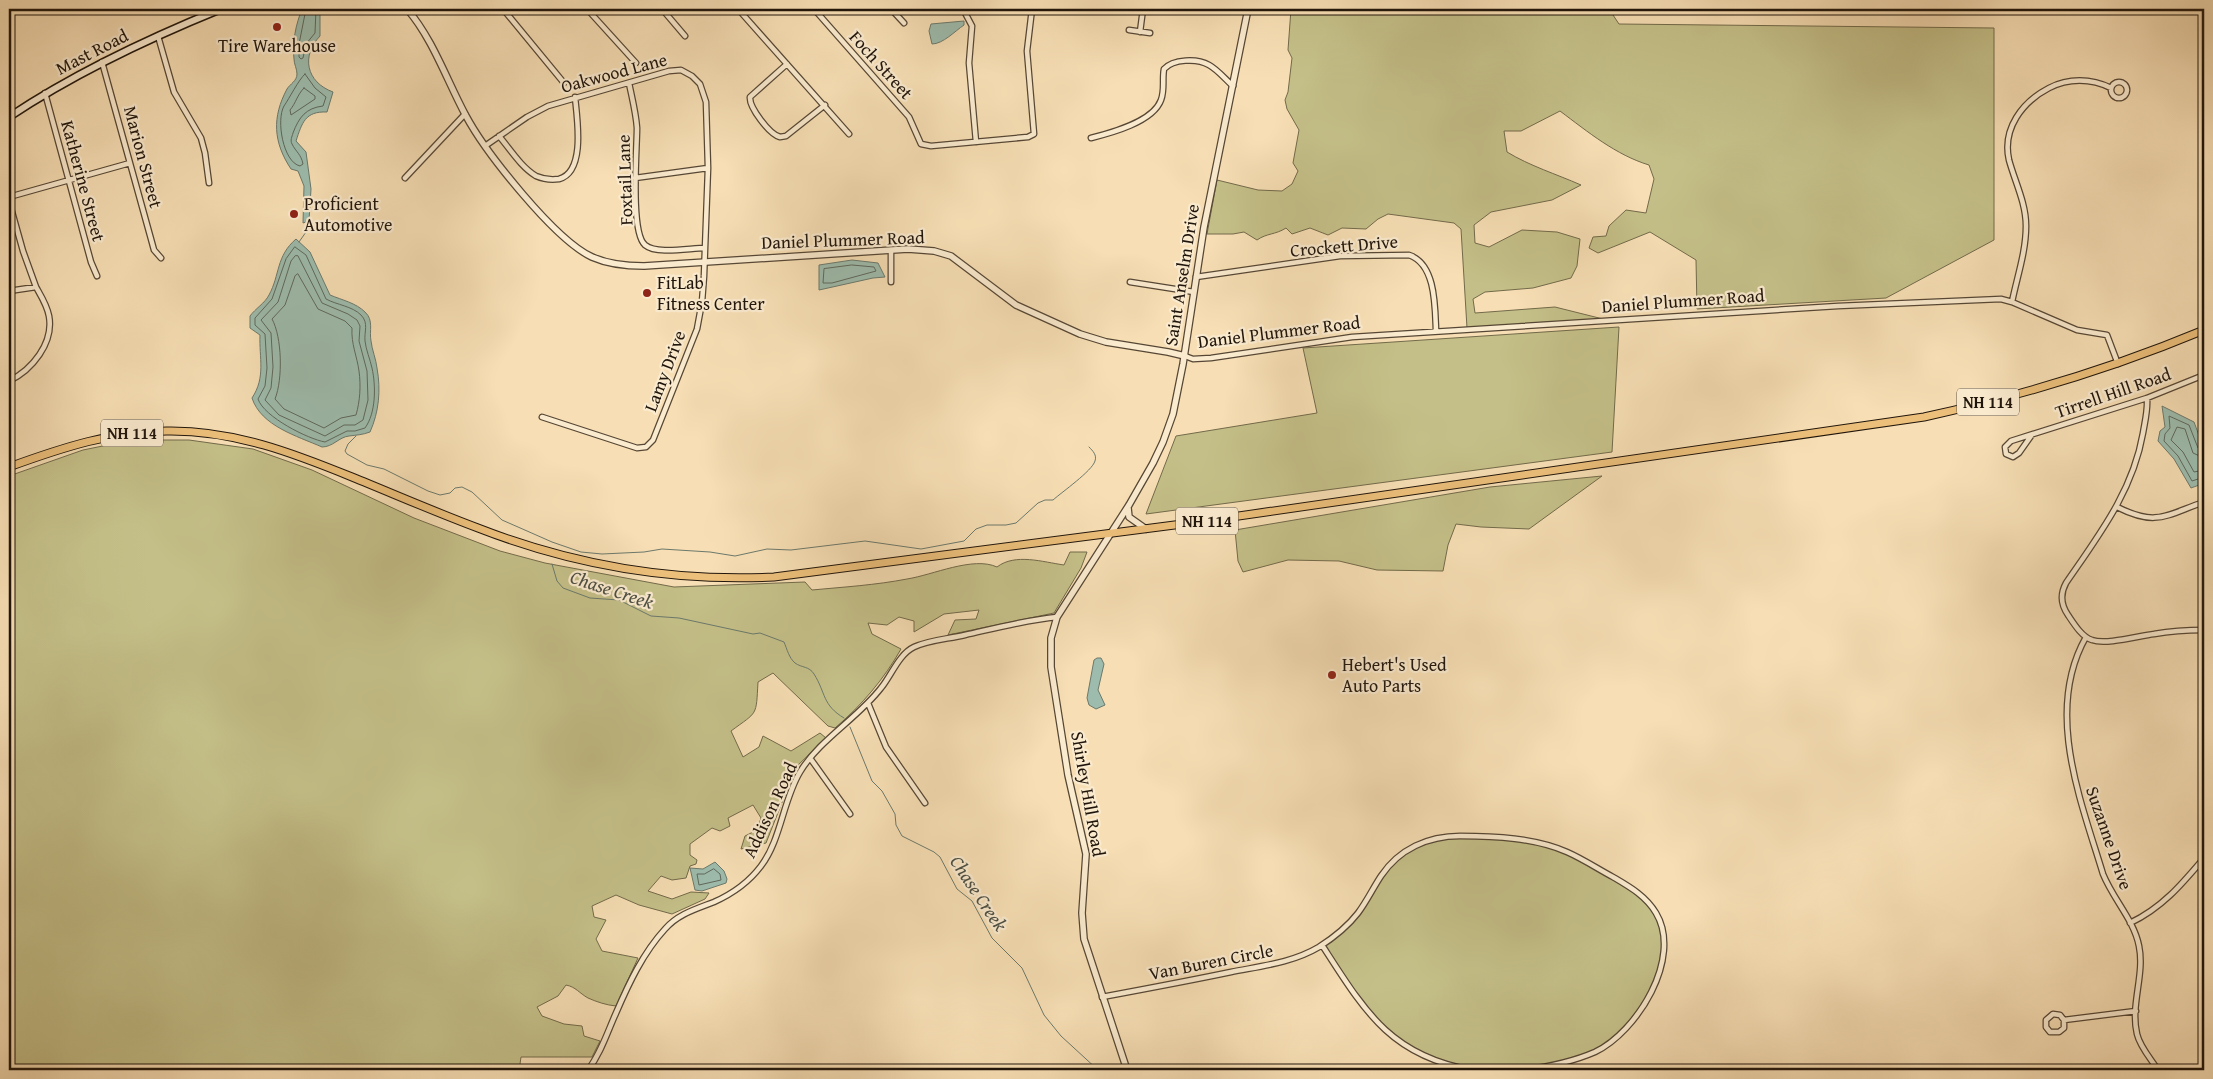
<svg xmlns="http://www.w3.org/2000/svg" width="2213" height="1079" viewBox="0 0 2213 1079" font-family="'Gentium Book Plus',serif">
	<rect width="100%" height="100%" fill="#f7deb4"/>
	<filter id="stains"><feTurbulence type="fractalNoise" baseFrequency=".004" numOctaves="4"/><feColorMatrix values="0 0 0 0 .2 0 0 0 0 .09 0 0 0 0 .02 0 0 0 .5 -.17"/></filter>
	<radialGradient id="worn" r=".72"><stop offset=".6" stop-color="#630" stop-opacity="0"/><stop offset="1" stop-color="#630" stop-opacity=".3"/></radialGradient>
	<path fill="#c4bf88" stroke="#726a4a" d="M1291,9H1609L1619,24L1994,28V240L1886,298L1697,309L1696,260L1650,232L1598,253L1589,248L1593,237L1606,236L1609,226L1626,210L1646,213L1654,179L1649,165C1616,155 1588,132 1560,111L1521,131H1504L1507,152C1530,166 1556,174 1581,185L1552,200L1491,212L1474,225L1475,243L1489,247L1522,230L1557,232L1580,239L1577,266L1571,278L1533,288L1485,292L1473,299L1475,313L1555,307L1611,321L1467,328L1461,229L1454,223L1388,214L1378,219L1366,229L1342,228L1328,235L1310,228L1292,234L1286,228C1275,235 1267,233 1257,240L1244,232L1233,234H1207L1217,180L1258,190L1282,191L1292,184L1298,171L1293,163L1299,130L1287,109L1285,100L1288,92L1292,58L1288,50Z
		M1619,327L1612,452L1146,514L1176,436L1317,413L1303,348Z
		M132,440H189L253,449L312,470L414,518L500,551L545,563L674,587L805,582L812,590C844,587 876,585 907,579C933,575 973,556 997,567C1015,553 1043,562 1064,565L1070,552H1087L1081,568L1054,613L948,635L955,620L976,619L979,610L944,614L914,632V621L899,617L887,625L868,623L872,634L901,649C884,679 862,705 835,728L828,726L773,673L758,682C756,717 758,711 731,731L743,757L759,747L763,736L791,751L820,733L826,738L796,767L766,843L741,849L745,836L757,830L761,818L753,805L728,818L730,826L720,831L712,828L690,844V855L697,860L696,864L690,866L686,878L672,880L661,876L648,891L672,899L691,892L709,893L705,899L672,914L639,905L616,895L592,906L594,917L606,920L596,939L602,951L638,958L616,1006C606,1005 597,1002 588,998C579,993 576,987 566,985L558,996L537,1007L542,1016L564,1024L582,1026L584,1036L600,1041L592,1057H521L520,1064L526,1070H9V476L83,450Z
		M1602,476L1529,529L1481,527L1456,524L1448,545L1443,571L1377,570L1339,561L1288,560L1243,572L1238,561L1235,530L1490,487Z
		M1456,836L1522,841L1565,851L1626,885L1651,905L1664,938L1659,974L1637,1015L1612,1040L1579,1058L1523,1070H1471L1417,1053L1377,1023L1322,945L1358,913L1391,863L1421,843Z"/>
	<path fill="#9dbcad" stroke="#6b796c" d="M302,9H320V36C301,56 306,82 333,92L327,112C305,111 302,123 296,141L306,152L311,189L309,221L303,223L304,186L298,171L291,169C273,142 272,117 287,89C290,84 297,81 297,74C297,69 294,64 294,59C292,42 296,24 302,9Z
		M964,21V25C955,31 943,44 932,44L929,31L931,24Z
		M296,239L310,252L330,295C342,300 356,303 365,312C374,320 369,331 371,341C372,350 376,359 377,368C381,390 379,412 370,432C362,435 356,435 349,436C339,437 333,447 322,447C297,436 261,426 252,398C266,377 259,358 260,335L250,328V316C255,309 265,303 269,295C280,275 276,256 296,239Z
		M852,260L878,263L885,277L873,278L819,290V265Z
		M2162,406L2194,422C2199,435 2210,465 2204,480C2202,485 2196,486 2191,488L2174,459L2158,441L2160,431L2165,427Z
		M1097,658H1101L1104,664L1098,690L1105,705L1096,709L1089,705L1087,698L1094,660Z
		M715,862L724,871L727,879L726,883L702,891L695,890L690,868L703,869Z"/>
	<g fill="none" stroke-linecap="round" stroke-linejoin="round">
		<path stroke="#5e685c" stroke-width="1" d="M306,9L299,44V57L301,59L303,58L306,44L315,33L316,9
			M305,74L315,88L326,97L323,106C306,108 299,117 293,133C292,137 290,140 292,144C296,152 301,154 303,164L300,166C283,162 276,120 284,106C289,99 299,79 305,74Z
			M304,88L315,96V99L291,115L290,110C296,103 297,95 304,88Z
			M295,247L306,255L326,299C337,305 352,306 361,315C369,323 364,332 365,341C366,350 370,359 372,368C376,386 376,413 365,428L355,431H347L325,442C308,439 264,417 258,399L265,386L267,368L265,334L255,325V318L272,299L286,259Z
			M298,256L322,303L348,314L357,320L360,326L359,341L367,371L368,400L363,420L355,425H344L325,436L279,415L265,400L271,388L273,367L271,333L261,320L278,302L291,261L295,256Z
			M852,265L874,267L876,271L832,283H823L824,269Z
			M298,274L318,309L345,321L352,328C351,344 357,356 359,371C361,386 360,401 356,415L341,418L324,428L284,409L275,399C283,379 282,337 272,319L285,305L295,276Z
			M2204,451L2198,448L2189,425L2169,416L2170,428L2165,434L2164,441L2178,456L2192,481L2204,477
			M2204,458L2193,453L2185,429L2177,427L2171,440L2183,452L2194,472L2204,470
			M714,869L720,874L721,880L699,885L697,874H704Z"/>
		<path stroke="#6b796c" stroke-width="1" d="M299,242L306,232V221
			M356,436L348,444L345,451L347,454L367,465L384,469L428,491L440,495L450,493L455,488L462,487L472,492L502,520L518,527L552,542L581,552L602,554L644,552L662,549L710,552L735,556L767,549L791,550L865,541L921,549L964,541L976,529L987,525H1006L1016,523L1038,503L1045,500H1053C1062,492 1092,471 1095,461C1097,455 1093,451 1089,447
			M552,564L557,581L563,588L590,598L619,600L651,616L679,618L753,634L760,633L784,642C787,649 789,658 795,663C802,668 809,666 814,674C826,693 822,705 844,718
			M850,727L872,781L882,791L895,814L896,825L902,836L934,852L940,857L957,889L972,901L992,938L1022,968L1044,1015L1061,1036L1098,1070"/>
		<defs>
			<path id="minor" d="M503,9L564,83
				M587,9L636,63
				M662,9L685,36
				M738,9L849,134
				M814,9L909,117L921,144L931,146L1028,137L1034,134L1027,51L1032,9
				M891,9L904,23
				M963,9L972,26L969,63L976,142
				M1129,30L1150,33
				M1140,32L1143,9
				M158,36L174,92L201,138L205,153L209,183
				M102,62L151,239L154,250L161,258
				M787,64L750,97C749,107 769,134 780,137L786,136L825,105
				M2111 90a8 8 0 1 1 16 0a8 8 0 1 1-16 0Z
				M629,83C632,98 636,113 637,128C637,149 630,232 645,245C657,255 690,248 705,248
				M45,93L91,262L97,276
				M499,136C510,149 521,167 536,176C543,179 552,180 559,179C586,172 577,118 575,97
				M1091,138C1111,133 1153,122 1161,100C1165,90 1162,79 1164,69C1173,59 1197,58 1209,65C1218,70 1225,79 1233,86
				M485,146L527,117L548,106L669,71L681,70L692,76L700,84L706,102L708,168L704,276L702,302L697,329L653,440L646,447L637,448L542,417
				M405,178L465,114
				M635,178L708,168
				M9,197L130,163
				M9,201L23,251L36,287
				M1196,277L1340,256L1409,255C1436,264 1435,307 1436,331
				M891,282V250
				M1130,282L1194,292
				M9,291L36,287C41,296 47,305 49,316C54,343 32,370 9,381
				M2012,302C2017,277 2026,252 2026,226C2026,203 2015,182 2009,160C2002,129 2022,102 2049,88C2068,78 2091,78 2111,88
				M1185,356L1193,359L1211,358L1352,337L1838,306L2001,299L2012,302L2077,330L2107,335L2118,364
				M2147,398C2148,410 2145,421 2143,433C2133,491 2099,535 2066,583C2060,594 2061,605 2068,615C2074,624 2082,637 2092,640C2106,645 2138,636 2154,634C2171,631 2187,630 2204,630
				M2031,436L2019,453L2013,457L2006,454L2005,447L2011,441L2147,398L2204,375
				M2117,507C2157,527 2166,515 2204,502
				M2086,637C2044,711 2081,801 2103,874C2113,899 2134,920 2139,946C2145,975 2130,1005 2137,1034C2140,1047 2151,1059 2158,1070
				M868,703L886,747L925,803
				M810,758L850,814
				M2130,923C2162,908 2182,884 2204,858
				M1322,945C1364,1010 1390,1056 1472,1070
				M1102,997C1145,989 1188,981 1231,972C1261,966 1292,963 1319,947C1333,938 1348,926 1358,913C1367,901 1373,888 1381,876C1399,849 1428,836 1460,836C1495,836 1535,838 1567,852C1583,859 1598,869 1613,877C1630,887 1646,896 1656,913C1683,958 1637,1032 1595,1052C1572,1062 1547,1067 1523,1070
				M2064,1020V1028L2059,1032H2050L2046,1027V1020L2053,1014L2060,1015L2064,1020L2136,1011
				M588,1070C601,1053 607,1033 616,1013C629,983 643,953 665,929C678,914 696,909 714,902C732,894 749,882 761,866C781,840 783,800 800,772C819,740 858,718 881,688C891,676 899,654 914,647C929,640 948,639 965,635C996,628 1026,620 1057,617"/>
			<path id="tertiary" d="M407,9C433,39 447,81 466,116C486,153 555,240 592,257C608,264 627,266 644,266L908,249L934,251L951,256L1016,305L1080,334L1106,342L1168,352L1185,356
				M1128,508L1129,517L1146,529
				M1127,1070L1084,939L1082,913L1086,854L1068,775L1051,667V638L1057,617L1129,505L1153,463L1163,442L1173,414L1183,364L1204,227L1248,9"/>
			<path id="secondary" d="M9,117C75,73 147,39 221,9"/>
			<path id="primary" d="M9,467C61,448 115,430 171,431C236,431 293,453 352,477C394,494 435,512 478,528C573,565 672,582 774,577L1190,523L1924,417C2021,396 2113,368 2204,330"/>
		</defs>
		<use href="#minor" stroke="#564735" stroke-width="7"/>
		<use href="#tertiary" stroke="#564735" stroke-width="8"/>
		<use href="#secondary" stroke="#20150b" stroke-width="9"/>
		<use href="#primary" stroke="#20150b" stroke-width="9"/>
		<use href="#minor" stroke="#faeace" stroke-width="4.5"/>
		<use href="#tertiary" stroke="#faeace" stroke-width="5.5"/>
		<use href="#secondary" stroke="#faeace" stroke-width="6"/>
		<use href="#primary" stroke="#ecbf7a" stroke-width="7"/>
	</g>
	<g fill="#8f2418" stroke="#faeace" stroke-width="2">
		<circle cx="277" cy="27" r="5"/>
		<circle cx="294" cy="214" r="5"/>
		<circle cx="647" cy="293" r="5"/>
		<circle cx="1332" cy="675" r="5"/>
	</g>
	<g text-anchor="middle" stroke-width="4.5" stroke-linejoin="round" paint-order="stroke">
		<g fill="#faeace" stroke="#615546" stroke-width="1">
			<rect x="1957" y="388.5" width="62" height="27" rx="4"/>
			<rect x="101" y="419.5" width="62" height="27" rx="4"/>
			<rect x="1176" y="507.5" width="62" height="27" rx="4"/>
		</g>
		<g font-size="16" font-weight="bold" fill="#20150b">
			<text x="1988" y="408">NH 114</text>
			<text x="132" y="439">NH 114</text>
			<text x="1207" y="527">NH 114</text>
		</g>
		<g font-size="18" fill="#20150b" stroke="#faeace" text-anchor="start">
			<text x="277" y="52" text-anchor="middle">Tire Warehouse</text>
			<text x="304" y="210">Proficient<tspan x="304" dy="21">Automotive</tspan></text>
			<text x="657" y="289">FitLab<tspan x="657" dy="21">Fitness Center</tspan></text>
			<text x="1342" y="671">Hebert's Used<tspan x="1342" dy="21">Auto Parts</tspan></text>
		</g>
		<g font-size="18" fill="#20150b" stroke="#faeace">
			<text transform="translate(92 52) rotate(-27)" y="6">Mast Road</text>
			<text transform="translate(881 65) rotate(48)" y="6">Foch Street</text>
			<text transform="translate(614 73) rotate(-15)" y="6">Oakwood Lane</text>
			<text transform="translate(143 157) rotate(75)" y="6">Marion Street</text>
			<text transform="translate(625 180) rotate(-92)" y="6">Foxtail Lane</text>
			<text transform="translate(83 181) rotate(75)" y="6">Katherine Street</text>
			<text transform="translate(843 240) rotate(-2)" y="6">Daniel Plummer Road</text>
			<text transform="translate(1344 246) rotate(-5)" y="6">Crockett Drive</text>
			<text transform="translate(1182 275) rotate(-81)" y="6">Saint Anselm Drive</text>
			<text transform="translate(1683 301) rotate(-4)" y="6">Daniel Plummer Road</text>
			<text transform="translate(1279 332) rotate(-7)" y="6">Daniel Plummer Road</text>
			<text transform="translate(665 371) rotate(-69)" y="6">Lamy Drive</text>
			<text transform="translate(2113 393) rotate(-19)" y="6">Tirrell Hill Road</text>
			<text transform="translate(1088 794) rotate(80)" y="6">Shirley Hill Road</text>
			<text transform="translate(770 810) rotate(-65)" y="6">Addison Road</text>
			<text transform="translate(2109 838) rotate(71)" y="6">Suzanne Drive</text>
			<text transform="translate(1211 962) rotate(-11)" y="6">Van Buren Circle</text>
		</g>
		<g font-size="19" font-style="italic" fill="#4c4f44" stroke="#faeace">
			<text transform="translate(612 589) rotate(18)" y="7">Chase Creek</text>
			<text transform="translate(979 893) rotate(56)" y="7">Chase Creek</text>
		</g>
	</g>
	<rect width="2213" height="1079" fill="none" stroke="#f7deb4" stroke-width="30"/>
	<rect x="10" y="10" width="2193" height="1059" fill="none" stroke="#20150b" stroke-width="2.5"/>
	<rect x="15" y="15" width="2183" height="1049" fill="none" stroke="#20150b"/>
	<rect width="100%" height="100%" filter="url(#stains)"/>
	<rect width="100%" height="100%" fill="url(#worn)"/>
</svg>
